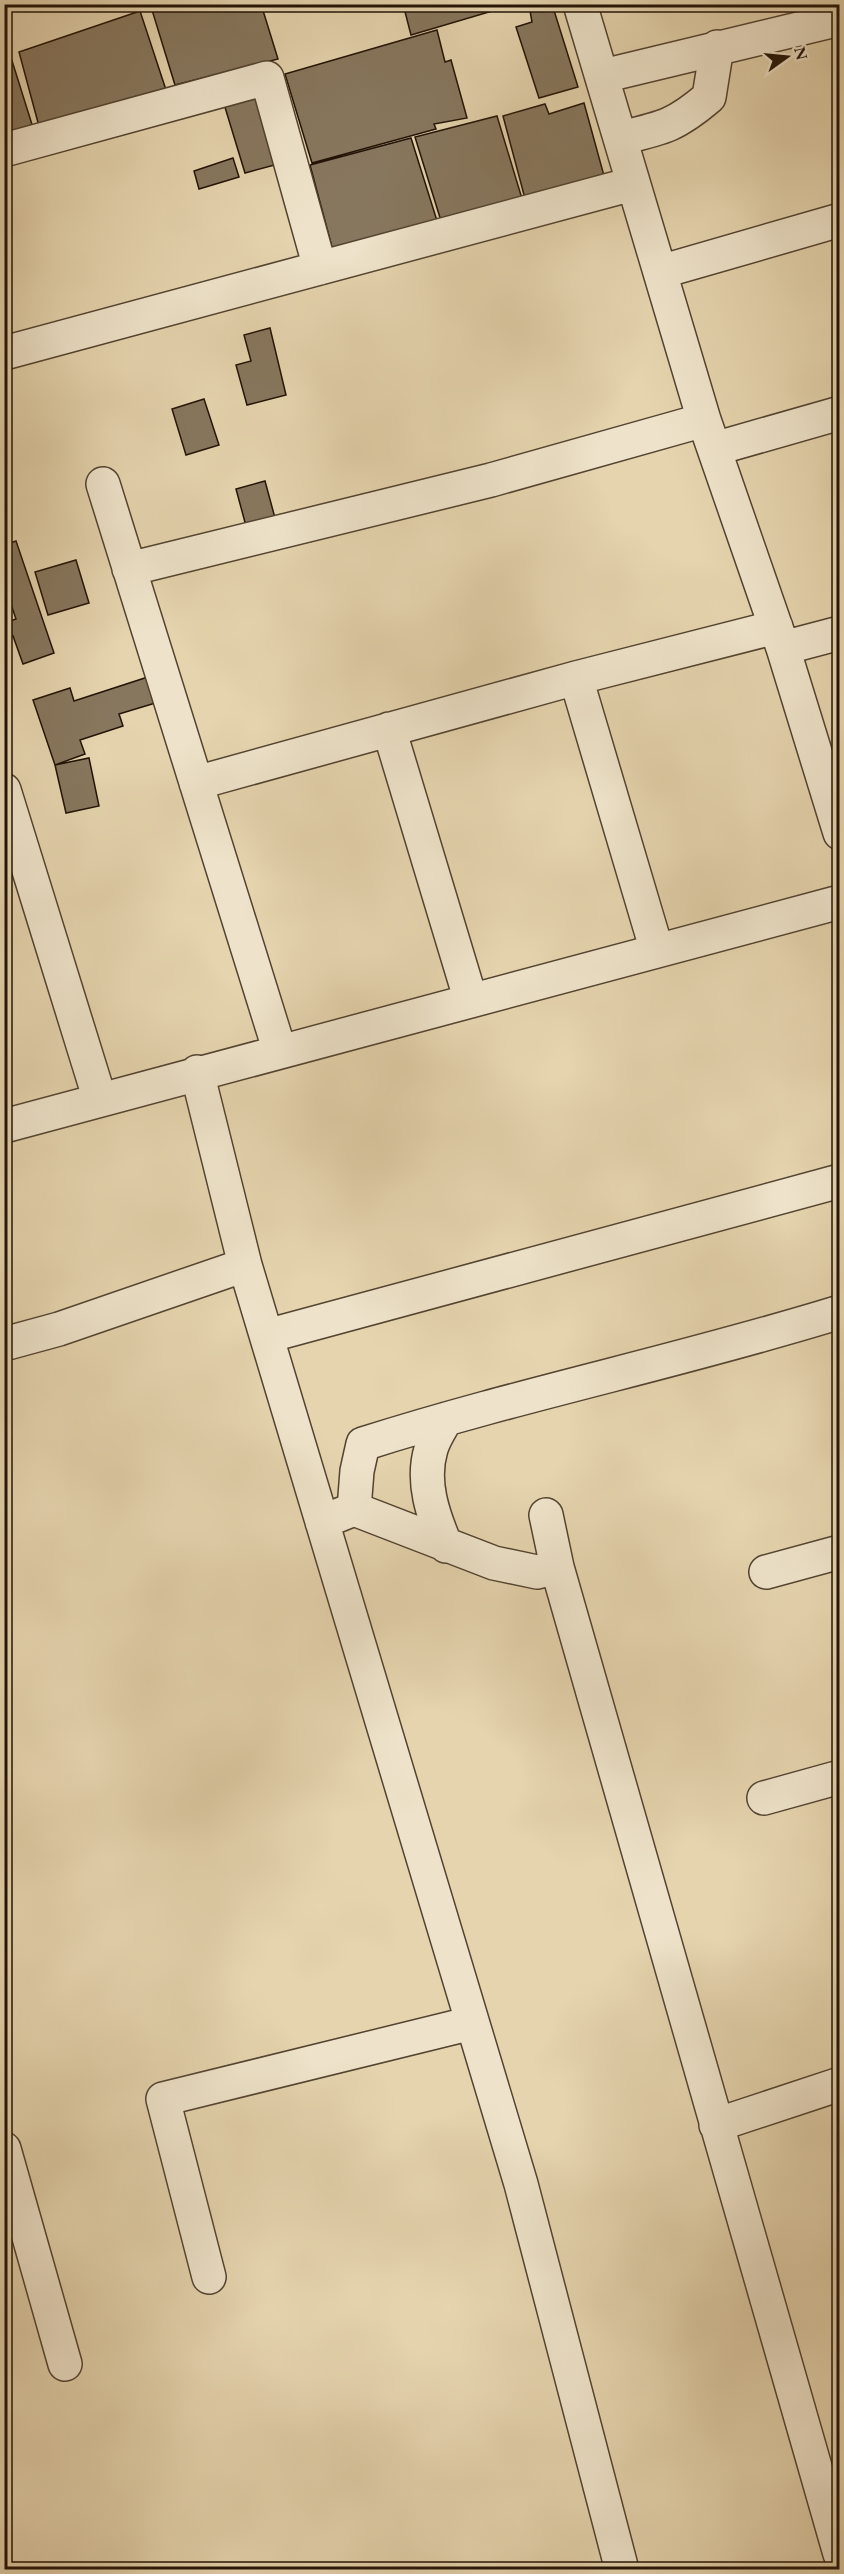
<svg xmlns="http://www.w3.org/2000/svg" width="844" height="2574" viewBox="0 0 844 2574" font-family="'EB Garamond',serif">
	<rect width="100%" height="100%" fill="#e5d4ae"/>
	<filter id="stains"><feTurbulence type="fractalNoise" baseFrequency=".00333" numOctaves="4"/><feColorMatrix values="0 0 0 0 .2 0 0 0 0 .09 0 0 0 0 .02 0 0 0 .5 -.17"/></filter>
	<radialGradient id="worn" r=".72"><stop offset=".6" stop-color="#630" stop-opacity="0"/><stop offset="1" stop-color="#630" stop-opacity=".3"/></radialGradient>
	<path fill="#87775e" stroke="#221307" stroke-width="1.5" d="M171,4H261L278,59L175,85L152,10Z
		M403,4H516L411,35Z
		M552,4L578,87L539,98L516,27L532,22L529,5Z
		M140,11L168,96L40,130L19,52Z
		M437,30L445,62L451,60L467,118L434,124L436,129L312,163L285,74Z
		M8,48L35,134L4,143V49Z
		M262,93L282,163L245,173L224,104Z
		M584,103L606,183L527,206L503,116L545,104L549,114Z
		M497,116L523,202L442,224L415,137Z
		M411,138L438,224L333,251L310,165Z
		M233,158L239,177L199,189L194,171Z
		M270,328L286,395L247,405L236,365L251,361L244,335Z
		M204,399L219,445L186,455L172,409Z
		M265,481L275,518L246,526L236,489Z
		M16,541L54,653L23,664L13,636L4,639V623L16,619L4,584V545Z
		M76,560L89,603L48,615L35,572Z
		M154,675L162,701L119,714L123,726L80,740L85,754L55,765L33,700L70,688L74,701Z
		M89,758L99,806L66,813L55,765Z"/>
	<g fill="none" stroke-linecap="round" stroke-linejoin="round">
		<defs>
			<path id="street" d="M580,4L704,420L783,648L840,833
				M603,76L840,19
				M620,138C663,128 675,126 709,97L717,47
				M4,150L267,78L320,268
				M660,272L840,220
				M4,353L632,184
				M714,449L840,413
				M103,484L280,1052
				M129,569L491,480L704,420
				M783,648L840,633
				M576,678L657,951
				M389,729L471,1001
				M196,783L576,678L776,627
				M4,790L100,1100
				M197,1072L245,1265L521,2184L622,2570
				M4,1126L840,902
				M267,1336L840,1181
				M4,1344L59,1329L245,1265
				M446,1419C441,1428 434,1438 431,1449C421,1482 433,1515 446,1546
				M354,1509L494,1563L537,1572L557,1567L546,1515
				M322,1522L354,1509L357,1471L363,1444C520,1394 682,1361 840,1312
				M557,1567L840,2554
				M766,1572L840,1552
				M764,1798L840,1777
				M716,2125L840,2084
				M4,2149L65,2364
				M209,2277L163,2099L472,2023"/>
		</defs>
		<use href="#street" stroke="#534331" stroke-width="36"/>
		<use href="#street" stroke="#eee3ca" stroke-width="33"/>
	</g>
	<rect width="844" height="2574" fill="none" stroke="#e5d4ae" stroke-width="24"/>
	<rect x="6" y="6" width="832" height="2562" fill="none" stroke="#221307" stroke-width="3"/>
	<rect x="12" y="12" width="820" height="2550" fill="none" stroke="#221307" stroke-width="1.5"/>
	<g transform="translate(787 57) rotate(75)" stroke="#eee3ca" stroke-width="4.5" paint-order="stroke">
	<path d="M0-4.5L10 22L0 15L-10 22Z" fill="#221307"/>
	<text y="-9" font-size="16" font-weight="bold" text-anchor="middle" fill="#221307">N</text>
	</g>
	<rect width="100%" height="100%" filter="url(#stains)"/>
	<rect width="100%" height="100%" fill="url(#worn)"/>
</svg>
